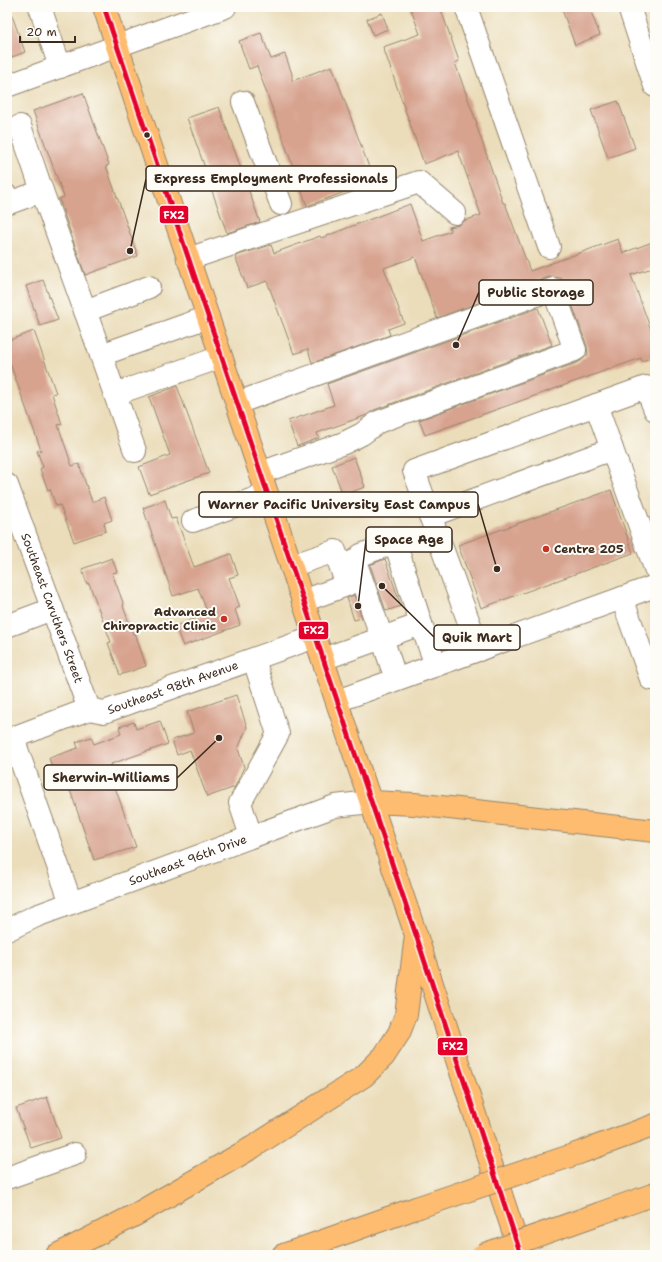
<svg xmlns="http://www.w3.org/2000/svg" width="662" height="1262" viewBox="0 0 662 1262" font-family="'Shantell Sans',sans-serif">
	<rect width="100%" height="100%" fill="#fdfcf7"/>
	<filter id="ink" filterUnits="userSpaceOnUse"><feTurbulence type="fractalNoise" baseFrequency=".025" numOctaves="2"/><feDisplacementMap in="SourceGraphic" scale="8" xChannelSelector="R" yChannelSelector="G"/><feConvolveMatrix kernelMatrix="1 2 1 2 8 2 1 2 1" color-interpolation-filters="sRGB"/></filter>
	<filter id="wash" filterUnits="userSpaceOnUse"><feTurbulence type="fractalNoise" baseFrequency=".012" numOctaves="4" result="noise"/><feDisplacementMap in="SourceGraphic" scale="16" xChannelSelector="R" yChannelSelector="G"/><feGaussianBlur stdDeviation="0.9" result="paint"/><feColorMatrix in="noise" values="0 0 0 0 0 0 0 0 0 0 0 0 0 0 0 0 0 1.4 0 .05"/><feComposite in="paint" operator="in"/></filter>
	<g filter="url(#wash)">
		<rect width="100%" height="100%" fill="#ebddba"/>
		<g id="blocks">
			<path fill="#d7a28e" d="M7,7H9L25,52L7,59Z
				M410,7H440L459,61L455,63L477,124H476L503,203H505L530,271L618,239L623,253L655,241V267L631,275L655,341V357L642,361L641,358L425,435L419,420L579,362L584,358L586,356L588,355L587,346L565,285L561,278L549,277L437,318L415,257L384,268L404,323L388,329L390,335L312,363L308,349L294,354L267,281L247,288L235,256L271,245L274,253L320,236L321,238L410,204L423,241L451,231L449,227L459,225L464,221L481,215L458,151L424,164L383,47L420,34Z
				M561,7H589L600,35L575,45Z
				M382,13L388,29L373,35L367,19Z
				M261,33L271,59L285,54L292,74V81L332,66L374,181L307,206L257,66L249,69L239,41Z
				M83,93L109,165L106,166L138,256L85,275L59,199L64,197L33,111Z
				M618,101L635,148L608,158L591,110Z
				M219,107L260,222L227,233L211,188L212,187L187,118Z
				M43,280L58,320L40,326L26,286Z
				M538,308L552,345L374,410L367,415L317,433L319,438L297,446L288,421L334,405L327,384Z
				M34,331L56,393L52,394L62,424L58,425L72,466L79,464L92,502L104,497L112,520L104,523L106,531L74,542L60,505L56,506L50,489L48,490L40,469L43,467L37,451L41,450L7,355V341Z
				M177,386L209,473L149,494L139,467L170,455L149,397Z
				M354,457L365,487L343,495L332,466Z
				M611,490L633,553L481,608L458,545Z
				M165,500L171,519L176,518L194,567L231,554L238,575L229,578L240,607L235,609L240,625L183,646L175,626L208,614L198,588L173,596L143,508Z
				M112,558L117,572L112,573L124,605L123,606L133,634L135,633L146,666L120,675L108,643L111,642L89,583L87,584L82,569Z
				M385,559L401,606L386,611L370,565Z
				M354,595L362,618L354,620L347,598Z
				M236,695L247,727L238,749L244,767L235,787L207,797L190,750L177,755L172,740L194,733L187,712Z
				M160,721L168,744L111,764L112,765L108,767L136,847L94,860L68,784L59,788L49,758L78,748L76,742L91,737L94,744L121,734L119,727L134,722L136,729Z
				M47,1097L61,1138L31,1148L16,1108Z"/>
		</g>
	</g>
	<g filter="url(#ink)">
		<use href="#blocks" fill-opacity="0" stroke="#93846c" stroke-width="1"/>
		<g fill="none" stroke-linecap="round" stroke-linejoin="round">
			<defs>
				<g id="minor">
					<path d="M40,7L60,67"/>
					<path d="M466,7L549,247"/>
					<path d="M629,7L655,86"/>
					<path d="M7,86L225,7"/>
					<path d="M243,102L281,204"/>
					<path d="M20,126L42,191"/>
					<path d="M7,196L9,203L42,191L101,355L208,317"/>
					<path d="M188,259L419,182L455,213"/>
					<path d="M85,311L149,287"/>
					<path d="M101,355L135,451"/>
					<path d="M115,394L221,357"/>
					<path d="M237,403L553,289L575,350L378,422L362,434L344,443L260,473"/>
					<path d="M596,405L646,387L655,410"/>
					<path id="s1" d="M7,485L89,709"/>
					<path d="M430,516L612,449"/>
					<path d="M193,521L267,494"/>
					<path d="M355,561L361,555L395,542L421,624"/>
					<path d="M291,566L335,551L347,585L303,601"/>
					<path d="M622,598L651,679H655"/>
					<path d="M7,626L52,609"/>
					<path d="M479,650L414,471L596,405L655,568"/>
					<path d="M323,659L382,638L355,561L341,566"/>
					<path d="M396,679L382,638L421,624L436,665"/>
					<path d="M337,701L655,586"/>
					<path d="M13,738L71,903"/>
					<path id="s2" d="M7,740L89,709L104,712L315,637"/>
					<path d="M251,836L240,803L278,734L254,660"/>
					<path id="s3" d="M7,930L36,916L335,806L371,802"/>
					<path d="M7,1178L75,1154"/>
				</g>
				<path id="major" d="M104,7L355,756L416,935L521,1255"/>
				<path id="highway" d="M371,802L414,804L655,831
					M579,1153L655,1125
					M601,1213L655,1194
					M57,1255L135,1215L253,1147L364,1076L384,1056L399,1033L406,1015L416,935
					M283,1255L416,1208"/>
			</defs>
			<use href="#minor" stroke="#93846c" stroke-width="24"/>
			<use href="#major" stroke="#93846c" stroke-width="24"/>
			<use href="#highway" stroke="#93846c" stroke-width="24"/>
			<use href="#minor" stroke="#fff" stroke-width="22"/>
			<use href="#major" stroke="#fdbc6f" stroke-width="22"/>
			<use href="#highway" stroke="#fdbc6f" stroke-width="22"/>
			<defs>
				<path id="highway-bridge" d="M416,1208L579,1153
					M482,1255L601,1213"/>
			</defs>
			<use href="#highway-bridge" stroke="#93846c" stroke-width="24" stroke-linecap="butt"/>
			<use href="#highway-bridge" stroke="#fdbc6f" stroke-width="22"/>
			<defs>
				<path id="bus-1" d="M104,7L416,935L521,1255"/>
			</defs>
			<use href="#bus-1" stroke="#fdfcf7" stroke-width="8"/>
			<use href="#bus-1" stroke="#e4002b" stroke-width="5"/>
		</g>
	</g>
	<circle fill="#3b2a1e" stroke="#fdfcf7" stroke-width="1.5" cx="147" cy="135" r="3.5"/>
	<g fill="#c8321e" stroke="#fdfcf7" stroke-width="1.5">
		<circle cx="546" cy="549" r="4"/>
		<circle cx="224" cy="619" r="4"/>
	</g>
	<g text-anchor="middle" stroke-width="4" stroke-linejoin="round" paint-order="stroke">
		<g font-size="12" font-weight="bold" fill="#3b2a1e" stroke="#fdfcf7" text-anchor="start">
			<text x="554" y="553">Centre 205</text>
			<text x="216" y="616" text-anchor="end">Advanced<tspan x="216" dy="14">Chiropractic Clinic</tspan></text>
		</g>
		<g font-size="12" fill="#3b2a1e" stroke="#fdfcf7">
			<text dy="4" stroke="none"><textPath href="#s1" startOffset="131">Southeast Caruthers Street</textPath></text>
			<text dy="4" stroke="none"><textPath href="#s2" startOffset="176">Southeast 98th Avenue</textPath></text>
			<text dy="4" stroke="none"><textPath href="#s3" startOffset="194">Southeast 96th Drive</textPath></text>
		</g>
	</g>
	<path fill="none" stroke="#3b2a1e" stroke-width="1.5" d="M130 251L146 179M456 345L479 292M497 569L478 504M358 606L366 540M382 586L434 637M219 738L177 778"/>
	<g fill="#3b2a1e" stroke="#fdfcf7" stroke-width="1.5">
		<circle cx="130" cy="251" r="4"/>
		<circle cx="456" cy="345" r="4"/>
		<circle cx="497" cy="569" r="4"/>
		<circle cx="358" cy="606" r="4"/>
		<circle cx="382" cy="586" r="4"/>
		<circle cx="219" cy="738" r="4"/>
	</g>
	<g fill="#fdfcf7" stroke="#3b2a1e" stroke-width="1.5">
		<rect x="146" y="166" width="250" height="25" rx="4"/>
		<rect x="479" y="280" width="114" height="25" rx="4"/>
		<rect x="199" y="492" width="279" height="25" rx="4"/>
		<rect x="366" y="527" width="86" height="25" rx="4"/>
		<rect x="434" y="625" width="86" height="25" rx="4"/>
		<rect x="44" y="765" width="133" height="25" rx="4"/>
	</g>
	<g font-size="13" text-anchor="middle" font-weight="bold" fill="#3b2a1e">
		<text x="271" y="183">Express Employment Professionals</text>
		<text x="536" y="297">Public Storage</text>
		<text x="339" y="509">Warner Pacific University East Campus</text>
		<text x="409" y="544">Space Age</text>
		<text x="477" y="642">Quik Mart</text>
		<text x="111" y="782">Sherwin-Williams</text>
	</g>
	<g stroke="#fdfcf7" stroke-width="1.5">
		<rect x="159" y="205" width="30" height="19" rx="4" fill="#e4002b"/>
		<rect x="298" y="621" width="31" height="19" rx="4" fill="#e4002b"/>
		<rect x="437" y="1037" width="31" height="19" rx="4" fill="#e4002b"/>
	</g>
	<g font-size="11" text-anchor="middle" font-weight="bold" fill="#fff">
		<text x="174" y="219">FX2</text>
		<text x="314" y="634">FX2</text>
		<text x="453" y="1050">FX2</text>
	</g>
	<rect width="662" height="1262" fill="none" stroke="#fdfcf7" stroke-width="24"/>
	<path d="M20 36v6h55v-6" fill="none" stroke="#3b2a1e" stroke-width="2"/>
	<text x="26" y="36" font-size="12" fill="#3b2a1e" stroke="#fdfcf7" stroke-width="3" paint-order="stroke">20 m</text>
</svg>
